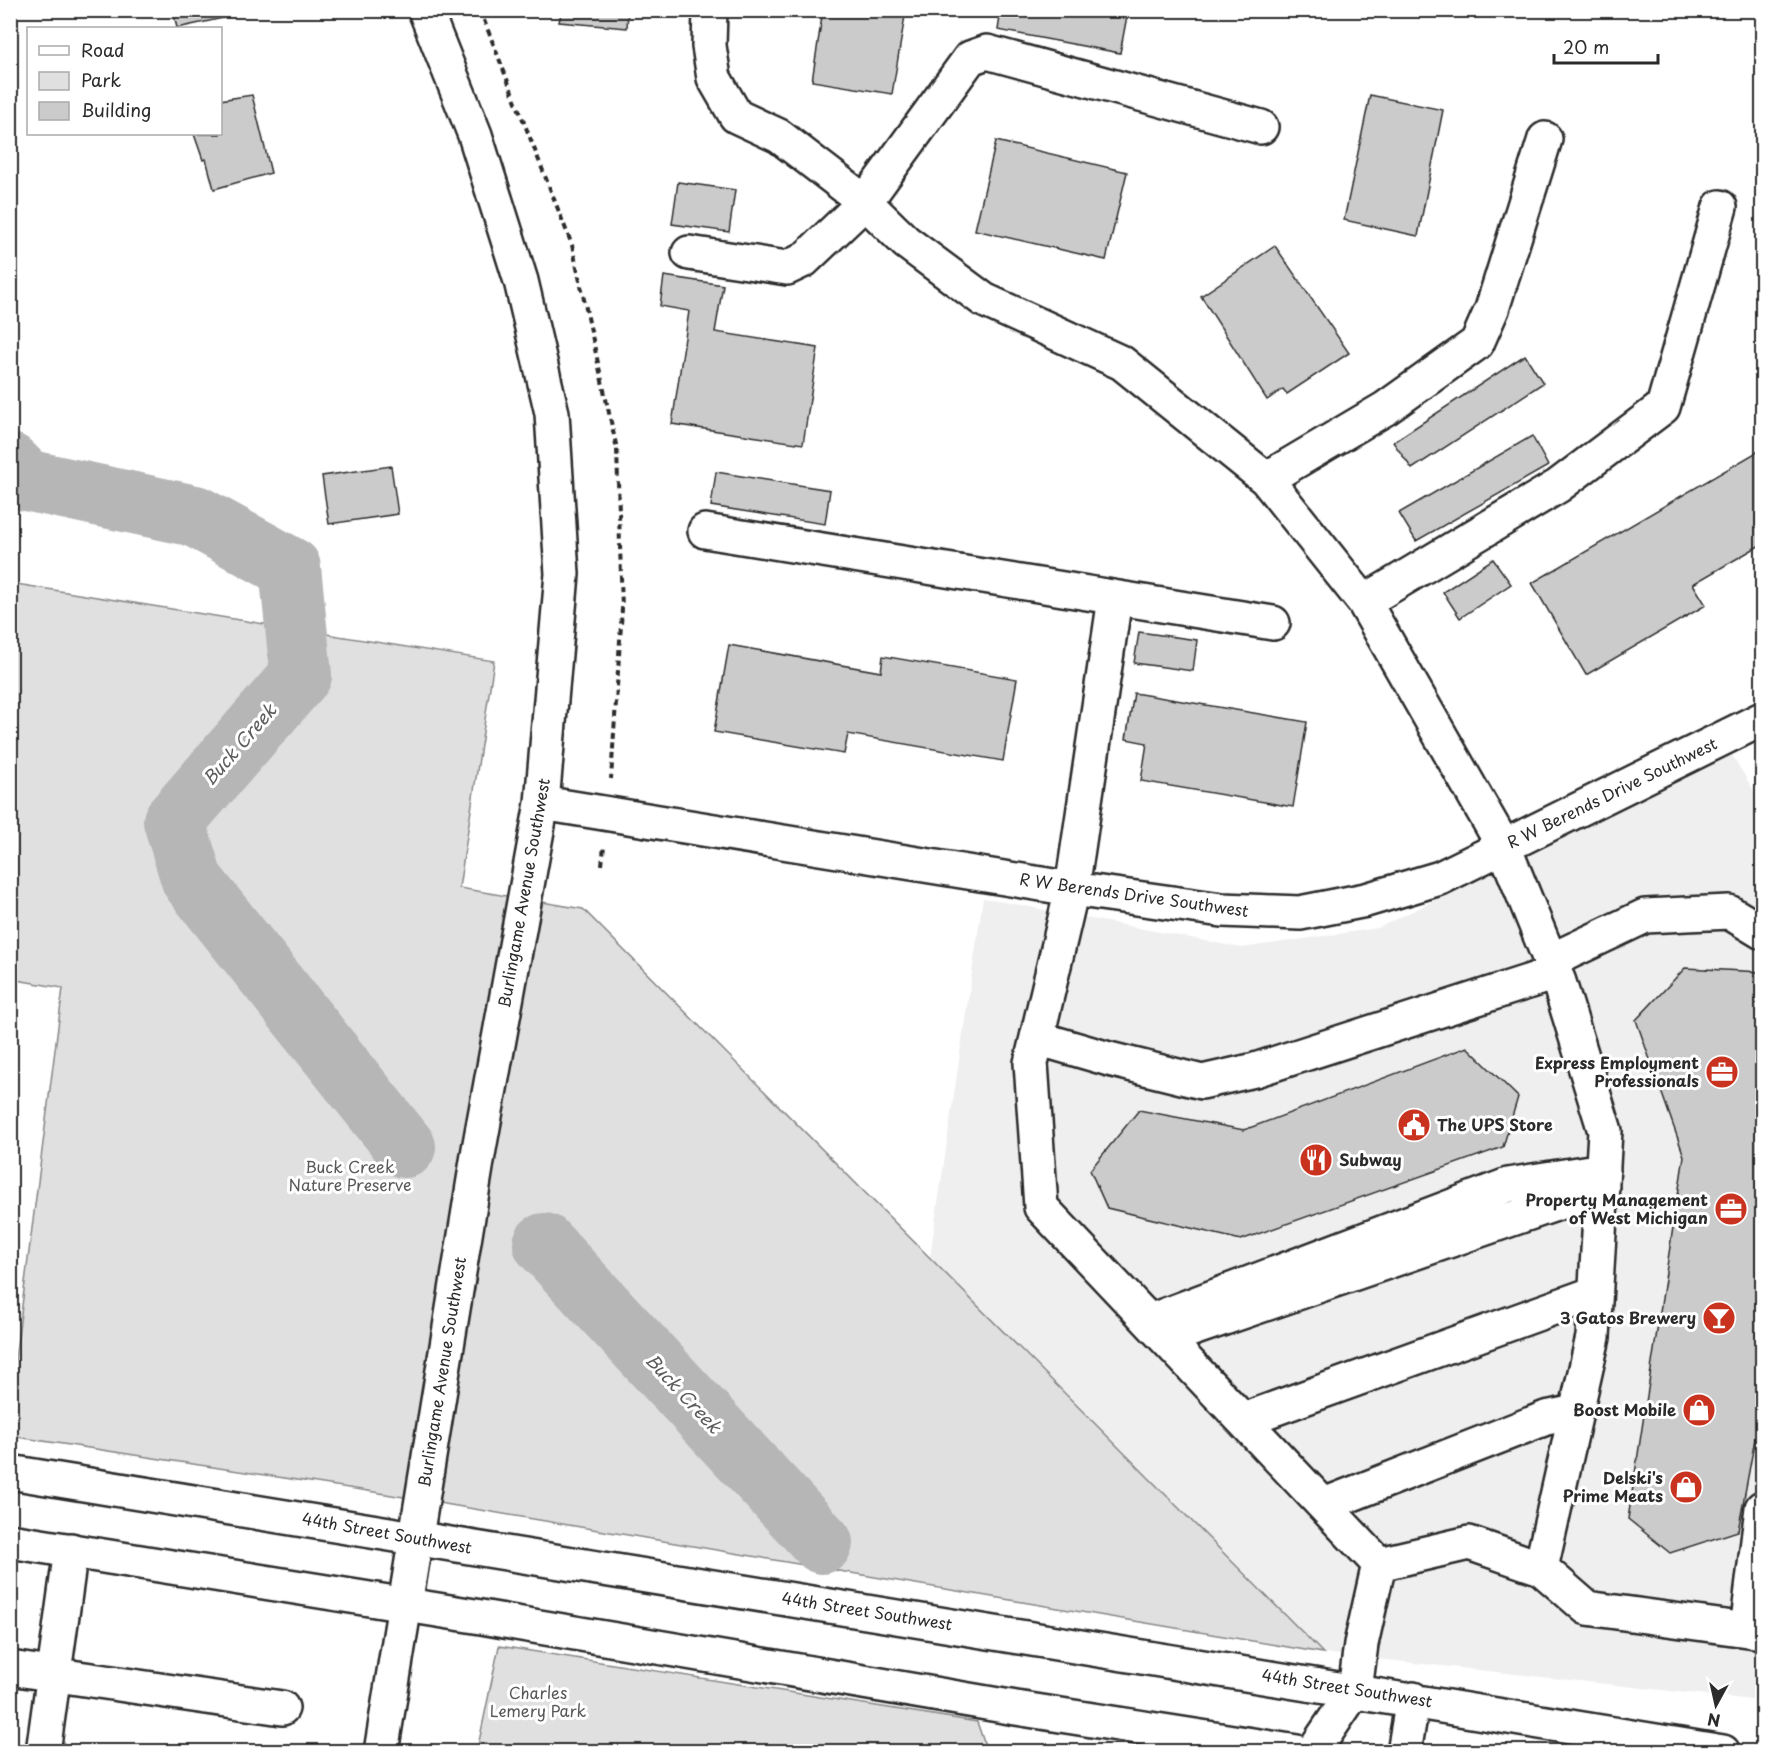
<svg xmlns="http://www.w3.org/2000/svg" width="1773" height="1762" viewBox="0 0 1773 1762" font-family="'Playpen Sans',sans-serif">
	<rect width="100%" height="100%" fill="#fff"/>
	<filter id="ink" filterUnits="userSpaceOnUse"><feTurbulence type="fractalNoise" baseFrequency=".0167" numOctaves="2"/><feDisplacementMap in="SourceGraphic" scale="12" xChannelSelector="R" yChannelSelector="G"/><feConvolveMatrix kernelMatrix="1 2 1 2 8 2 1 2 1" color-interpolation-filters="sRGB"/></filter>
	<g filter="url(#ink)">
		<path fill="#efefef" d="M1732,755L1762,804V1701L1323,1653L930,1257L983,898L1242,948L1378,928Z"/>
		<path fill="#e0e0e0" stroke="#868686" stroke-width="1.5" d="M10,583L494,661L459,888L583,909L1323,1653L368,1491L11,1436V1391L63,988L11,979Z
			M499,1646L977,1722L987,1751H477Z"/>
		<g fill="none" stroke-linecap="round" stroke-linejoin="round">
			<path stroke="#b6b6b6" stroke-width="62" d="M10,464L26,480L195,516L290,568L301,675L174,821L192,880L405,1147
				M544,1244L822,1543"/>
		</g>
		<path fill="#cbcbcb" stroke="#2b2b2b" stroke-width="1.5" d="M173,10H227L228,17L177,28Z
			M628,10L627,28L559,22L561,13L542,11Z
			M823,10H906L892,94L812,81Z
			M1001,10H1101L1127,16L1120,53L998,30Z
			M252,95L271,173L214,189L206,159L203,160L194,134H220V100Z
			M1370,95L1443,110L1418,236L1344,220Z
			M996,141L1127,172L1106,260L975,230Z
			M678,182L735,190L729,232L672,224Z
			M1275,246L1349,353L1287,394L1283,389L1267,400L1201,296Z
			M664,276L723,285L715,332L818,348L803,444L672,424L689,311L660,306Z
			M1525,355L1543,383L1412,469L1393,442Z
			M1532,436L1548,466L1416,541L1399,513Z
			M1762,449V544L1693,584L1706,605L1586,675L1532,583Z
			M391,466L398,514L329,524L322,476Z
			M716,472L830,490L825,524L711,506Z
			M1493,559L1511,584L1460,618L1443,592Z
			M1139,632L1197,640L1193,671L1134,663Z
			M729,645L881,672L883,656L1017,679L1003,761L848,734L844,754L714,732Z
			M1134,693L1307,722L1293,807L1141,781L1147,743L1126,739Z
			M1685,968L1762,972V1401L1738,1531L1670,1553L1628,1519L1684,1156L1636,1020Z
			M1467,1047L1518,1097L1503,1147L1241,1240L1107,1208L1090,1170L1139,1110L1244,1130Z"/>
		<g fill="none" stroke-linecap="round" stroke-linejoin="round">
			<defs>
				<path id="minor" d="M710,10L709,46L714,78L736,116L779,136L865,202L906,242L984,300L1122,363L1266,479L1364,602L1504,847L1559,982L1605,1131L1593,1337L1541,1568L1469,1543L1379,1564L1041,1207L1031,1063L1072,889L1115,598
					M689,253L787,268L804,260L865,202L970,58L987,52L1261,127
					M1266,479L1386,408L1477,343L1492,309L1545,139
					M705,531L1273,623
					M1364,602L1558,486L1663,407L1720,207
					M542,803L1072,889L1222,910L1300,913L1366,900L1440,878L1762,719
					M1550,961L1645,916L1729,912L1762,932
					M1037,1038L1109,1059L1202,1082L1255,1070L1555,973
					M1150,1321L1508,1185L1603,1170
					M1181,1333L1602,1188
					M1243,1420L1595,1293
					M1324,1505L1546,1418L1576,1412
					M1541,1568L1587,1608L1762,1632
					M1747,1630L1762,1508
					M10,1668L282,1708
					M1355,1690L1361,1644L1379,1564
					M43,1752L71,1550
					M381,1752L479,1149L542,803L562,574L552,413L521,281L475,135L425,10"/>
				<path id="major" d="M10,1472L1723,1752
					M10,1541L481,1617L1016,1708L1297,1752
					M1313,1752L1355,1690
					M1404,1752L1413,1699"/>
			</defs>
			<use href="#minor" stroke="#2b2b2b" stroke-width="38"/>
			<use href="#major" stroke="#2b2b2b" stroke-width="38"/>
			<path stroke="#2b2b2b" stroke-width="4" stroke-dasharray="6 4.5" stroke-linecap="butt" d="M480,10L572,245L617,449L622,609L611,779
				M602,865L604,846"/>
			<use href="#minor" stroke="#fff" stroke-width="33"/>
			<use href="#major" stroke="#fff" stroke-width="33"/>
		</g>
	</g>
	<defs>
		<symbol id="office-disc" viewBox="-11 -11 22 22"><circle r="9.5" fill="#c8321e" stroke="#fff"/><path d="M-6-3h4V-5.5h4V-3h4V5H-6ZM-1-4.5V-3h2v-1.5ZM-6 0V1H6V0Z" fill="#fff"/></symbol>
		<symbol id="civic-disc" viewBox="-11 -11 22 22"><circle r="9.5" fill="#c8321e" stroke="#fff"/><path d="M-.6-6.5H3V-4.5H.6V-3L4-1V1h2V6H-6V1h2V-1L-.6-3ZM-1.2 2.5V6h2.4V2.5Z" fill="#fff"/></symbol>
		<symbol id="restaurant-disc" viewBox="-11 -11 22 22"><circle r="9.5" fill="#c8321e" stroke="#fff"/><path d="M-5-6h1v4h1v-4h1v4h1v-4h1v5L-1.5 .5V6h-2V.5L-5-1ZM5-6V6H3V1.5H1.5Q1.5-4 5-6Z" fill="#fff"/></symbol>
		<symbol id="bar-disc" viewBox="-11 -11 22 22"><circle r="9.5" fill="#c8321e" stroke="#fff"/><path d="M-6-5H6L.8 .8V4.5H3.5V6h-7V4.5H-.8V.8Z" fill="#fff"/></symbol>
		<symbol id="shop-disc" viewBox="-11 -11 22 22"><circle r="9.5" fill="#c8321e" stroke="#fff"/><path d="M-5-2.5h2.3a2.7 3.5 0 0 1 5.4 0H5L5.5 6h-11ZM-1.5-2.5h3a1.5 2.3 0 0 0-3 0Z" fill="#fff"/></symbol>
	</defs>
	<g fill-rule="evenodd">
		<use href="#office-disc" x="1703" y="1053" width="38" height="38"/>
		<use href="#civic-disc" x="1395" y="1106" width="38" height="38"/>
		<use href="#restaurant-disc" x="1297" y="1141" width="38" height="38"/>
		<use href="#office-disc" x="1712" y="1190" width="38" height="38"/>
		<use href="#bar-disc" x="1700" y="1299" width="38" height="38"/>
		<use href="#shop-disc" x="1680" y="1391" width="38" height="38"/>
		<use href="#shop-disc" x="1667" y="1468" width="38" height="38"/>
	</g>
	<g text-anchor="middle" stroke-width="6" stroke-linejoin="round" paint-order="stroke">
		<g font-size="16" fill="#2b2b2b" stroke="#fff">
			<text transform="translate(1612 793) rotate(-26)" y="6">R W Berends Drive Southwest</text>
			<text transform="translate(524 893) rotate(-80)" y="6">Burlingame Avenue Southwest</text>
			<text transform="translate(1134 895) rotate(8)" y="6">R W Berends Drive Southwest</text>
			<text transform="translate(442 1372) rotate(-81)" y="6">Burlingame Avenue Southwest</text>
			<text transform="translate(387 1533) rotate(10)" y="6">44th Street Southwest</text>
			<text transform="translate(867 1611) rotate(9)" y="6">44th Street Southwest</text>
			<text transform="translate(1347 1688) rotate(9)" y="6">44th Street Southwest</text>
		</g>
		<g font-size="16" font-weight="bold" fill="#2b2b2b" stroke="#fff" text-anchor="end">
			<text x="1699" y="1069">Express Employment<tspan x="1699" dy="18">Professionals</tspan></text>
			<text x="1437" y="1131" text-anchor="start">The UPS Store</text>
			<text x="1339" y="1166" text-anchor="start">Subway</text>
			<text x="1708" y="1206">Property Management<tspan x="1708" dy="18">of West Michigan</tspan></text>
			<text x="1696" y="1324">3 Gatos Brewery</text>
			<text x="1676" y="1416">Boost Mobile</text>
			<text x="1663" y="1484">Delski's<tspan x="1663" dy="18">Prime Meats</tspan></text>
		</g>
		<g font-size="16" fill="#585858" stroke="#fff">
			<text x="350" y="1173">Buck Creek<tspan x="350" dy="18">Nature Preserve</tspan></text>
			<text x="538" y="1699">Charles<tspan x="538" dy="18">Lemery Park</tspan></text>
		</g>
		<g font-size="18" font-style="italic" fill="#5c5c5c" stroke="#fff">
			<text transform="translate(240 745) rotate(-49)" y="6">Buck Creek</text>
			<text transform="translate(683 1394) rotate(47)" y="6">Buck Creek</text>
		</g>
	</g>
	<rect width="1773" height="1762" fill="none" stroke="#fff" stroke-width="36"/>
	<rect x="18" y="18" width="1737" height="1726" fill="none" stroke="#2b2b2b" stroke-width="2" filter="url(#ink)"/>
	<rect x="27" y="27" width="195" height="108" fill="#ffffff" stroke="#aaaaaa" stroke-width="1.5"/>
	<rect x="39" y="46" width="30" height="9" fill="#ffffff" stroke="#aaaaaa" stroke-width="1.5"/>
	<text x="81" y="57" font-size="18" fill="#2b2b2b">Road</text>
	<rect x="39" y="72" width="30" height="18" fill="#e0e0e0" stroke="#aaaaaa" stroke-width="1.5"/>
	<text x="81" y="87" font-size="18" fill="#2b2b2b">Park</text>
	<rect x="39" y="102" width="30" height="18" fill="#cbcbcb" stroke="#aaaaaa" stroke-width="1.5"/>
	<text x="81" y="117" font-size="18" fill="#2b2b2b">Building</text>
	<g transform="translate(1716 1705) rotate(188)" stroke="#ffffff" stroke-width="4.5" paint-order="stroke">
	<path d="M0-4.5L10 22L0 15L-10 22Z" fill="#2b2b2b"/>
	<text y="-9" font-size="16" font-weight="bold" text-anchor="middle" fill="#2b2b2b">N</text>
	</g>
	<path d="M1554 54v9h104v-9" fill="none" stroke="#2b2b2b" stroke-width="3"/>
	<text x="1563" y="54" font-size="18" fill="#2b2b2b" stroke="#ffffff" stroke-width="4.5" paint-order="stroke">20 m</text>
</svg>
